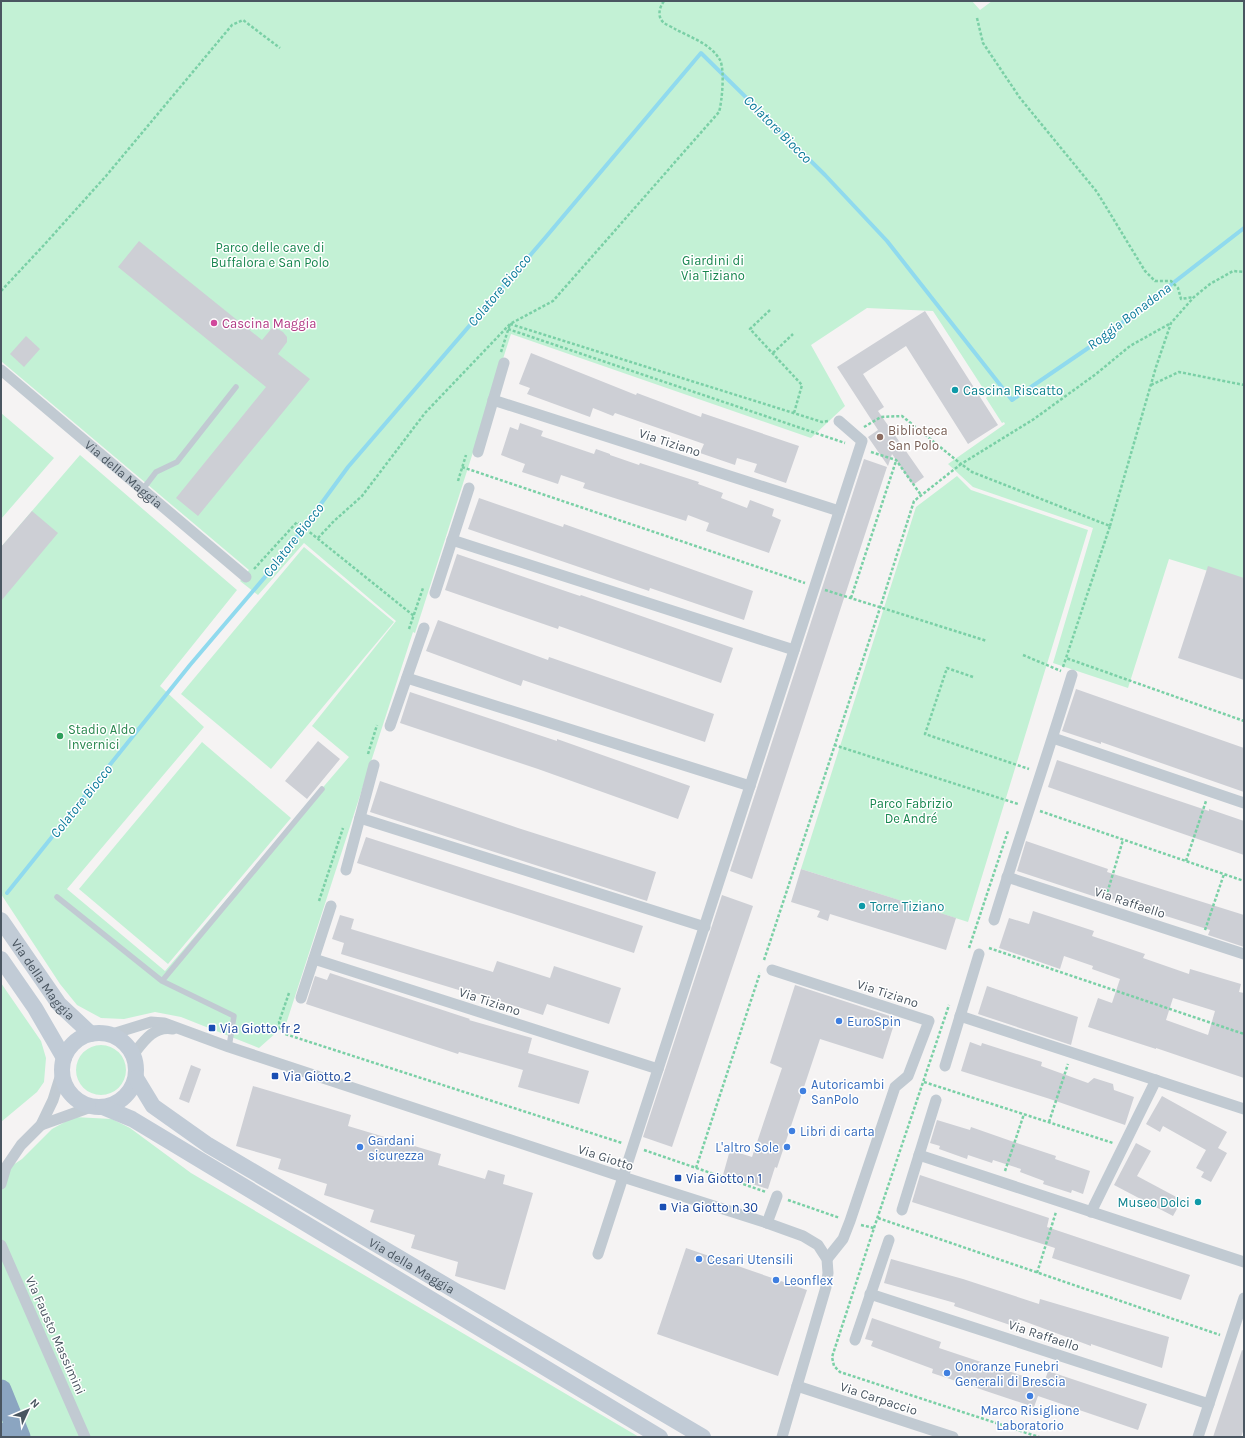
<svg xmlns="http://www.w3.org/2000/svg" width="1245" height="1438" viewBox="0 0 1245 1438" font-family="Karla,sans-serif">
	<rect width="100%" height="100%" fill="#f5f3f3"/>
	<path fill="#c3f1d5" d="M1,1H972L980,10L992,1H1244V582L1169,559L1128,688L1053,663L1093,528L973,487L948,464L1005,424L1004,422L1002,423L986,398L988,396L933,311L867,308L811,345L845,406L811,438L511,334L415,633L413,632L286,1024L259,1048L181,1017L155,1012L124,1019L101,1018L77,1005L60,984L1,894V547L80,455L237,590L160,686L204,727L67,889L165,971L349,757L312,726L396,621L304,543L258,595L240,581L249,570L1,361Z
		M1,413L54,458L1,519Z
		M957,476L971,490L1088,530L968,922L801,869L916,507Z
		M304,547L394,622L271,769L181,694Z
		M202,742L291,818L168,964L79,889Z
		M1,983L41,1041L46,1058L44,1082L37,1092L1,1122Z
		M76 1070a25 25 0 1 1 50 0a25 25 0 1 1-50 0Z
		M74,1117L112,1119L130,1128L191,1173L639,1437H1V1173L22,1159L52,1129Z"/>
	<g fill="none" stroke-linecap="round" stroke-linejoin="round">
		<path stroke="#90daee" stroke-width="4" d="M7,893L190,665L282,557L348,467L545,238L701,53L825,175L887,241L1012,400L1097,342L1244,228"/>
	</g>
	<path fill="#cdcfd5" fill-rule="evenodd" d="M139,241L262,340L272,328H276L283,332L287,337V342L278,354L310,379L198,516L176,498L266,387L118,267Z
		M925,311L998,425L968,444L906,346L863,374L884,407L878,411L924,477L913,485L892,454L888,466L868,437L878,430L837,367Z
		M26,336L40,349L24,367L10,354Z
		M531,353L636,395L637,393L701,417L702,413L799,446L786,483L754,472L757,464L737,458L735,465L700,453L704,444L615,413L613,416L593,408L590,417L527,394L530,388L519,384Z
		M520,423L543,431L541,436L594,454L596,449L610,454V455L639,465L640,463L699,482L698,484L723,493L721,498L747,508L750,500L774,509L772,516L781,520L769,553L706,531L709,523L688,515L686,521L583,488L585,483L561,475L558,484L522,472L525,464L501,455L510,427L518,430Z
		M864,459L887,467L752,879L730,871Z
		M479,498L563,527L564,524L753,591L744,620L650,588L649,591L468,529Z
		M32,511L58,533L1,601V547Z
		M457,554L580,596L581,595L733,648L721,683L559,626L558,629L445,590Z
		M1208,566L1244,578V680L1178,658Z
		M438,620L548,660L549,657L714,714L705,742L523,680L521,686L426,651Z
		M1076,689L1244,748V792L1101,742V744L1062,731Z
		M410,692L557,741V739L690,786L678,819L538,769L400,723Z
		M318,741L340,759L307,799L285,781Z
		M1057,760L1209,811V809L1244,821V855L1048,787Z
		M380,781L518,828L656,872L647,901L370,812Z
		M366,837L643,926L634,953L357,863Z
		M1026,841L1108,869L1107,872L1244,915V947L1208,935L1210,930L1100,895L1099,898L1017,871Z
		M801,869L956,918L946,950L830,914L828,921L817,917L820,911L791,902Z
		M722,895L753,906L672,1147L643,1137Z
		M1033,911L1094,931L1092,936L1145,954L1143,958L1189,974L1190,969L1241,984L1239,992L1244,993V1078L1156,1048V1049L1088,1027L1098,998L1112,1003L1120,979L1092,969L1093,966L1064,956L1060,969L999,948L1009,918L1029,924ZM1173,998L1215,1011L1208,1035L1166,1020Z
		M340,915L354,919L351,929L493,972L497,961L550,978L554,966L621,988L609,1024L547,1004L543,1015L475,993V995L341,954L344,943L332,939Z
		M330,973L470,1019L469,1020L532,1038L528,1053L589,1071L579,1104L518,1087L523,1070L459,1052L458,1054L306,1004L315,976L327,980Z
		M795,985L896,1018L883,1059L820,1039L777,1168L775,1167L768,1189L723,1175L730,1150L752,1157L782,1068L770,1063Z
		M987,986L1078,1017L1071,1045L978,1014Z
		M970,1042L981,1046L982,1043L1042,1062L1041,1066L1088,1083L1094,1078L1113,1084L1114,1090L1134,1097L1125,1125L1050,1099L961,1071Z
		M191,1065L201,1069L189,1103L179,1099Z
		M253,1086L351,1115L348,1126L441,1154L438,1165L485,1179L488,1170L505,1175L503,1184L533,1193L505,1290L455,1276L458,1262L411,1248L415,1235L370,1222L374,1210L324,1195L327,1184L278,1169L281,1159L236,1146Z
		M1162,1096L1227,1132L1218,1148L1227,1153L1211,1182L1201,1177L1204,1172L1196,1168L1206,1150L1163,1126L1160,1132L1146,1124Z
		M937,1120L970,1130L971,1127L1011,1141L1056,1156L1055,1159L1090,1171L1083,1194L1072,1190L1071,1193L1043,1184L1044,1181L1020,1172L1021,1169L993,1160L992,1163L968,1155L967,1159L939,1149L940,1146L930,1143Z
		M1136,1143L1151,1151L1137,1176L1182,1200L1173,1216L1114,1185Z
		M920,1175L1049,1218L1047,1227L1190,1275L1181,1300L1052,1258L1055,1248L912,1202Z
		M686,1248L807,1290L778,1376L657,1334Z
		M891,1259L963,1279L1039,1304L1040,1299L1169,1337L1162,1368L1091,1344V1346L1018,1319L1016,1327L954,1306L955,1303L884,1283Z
		M872,1318L941,1342L939,1348L1044,1383L1048,1371L1147,1404L1138,1430L1038,1396L1034,1407L932,1373L933,1369L871,1346L873,1341L865,1339Z
		M1242,1350L1244,1351V1429L1241,1437H1213Z"/>
	<g fill="none" stroke-linecap="round" stroke-linejoin="round">
		<path stroke="#7ad0a6" stroke-width="2.5" stroke-dasharray="3 2" stroke-linecap="butt" d="M977,18L983,43L1020,98L1097,192L1145,271L1155,281H1171L1178,288L1181,299L1194,297
			M1,291L44,245L106,176L232,25L243,20L280,48
			M770,310L750,329L802,385L794,413
			M510,324L822,422L828,421
			M508,329L845,443
			M501,352L510,324
			M773,353L793,334
			M1151,385L1179,372L1244,385
			M864,427L881,417L902,416L961,464L1034,419L1096,374L1130,346L1171,323
			M871,452L896,460L921,495
			M462,467L805,583
			M458,481L466,455
			M1110,526L1156,367L1171,323L1194,297L1210,284L1233,271L1244,272
			M318,538L334,521L362,496L425,413L510,324L553,301L719,112C722,102 725,70 720,60C711,44 690,37 675,29C672,27 667,25 664,23C657,17 659,8 664,1
			M254,569L297,522L414,616
			M825,590L987,641
			M851,598L896,461
			M409,629L423,588
			M1023,655L1061,671
			M1063,667L1066,658
			M973,677L947,668L925,734L1029,769
			M834,745L1018,804
			M368,754L377,725
			M1040,811L1244,881
			M1186,861L1206,801
			M1106,897L1123,840
			M319,901L343,828
			M1205,930L1224,874
			M969,948L1008,831
			M989,948L1244,1034
			M764,960L880,608L914,501L961,464L972,472L1110,526L1066,658L1244,721
			M289,993L279,1022L280,1028L285,1034L622,1143
			M924,1082L1113,1143
			M1049,1122L1068,1064
			M644,1150L766,1192
			M696,1168L760,973
			M1005,1171L1024,1114
			M788,1200L840,1218
			M878,1218L1220,1335
			M861,1225L874,1228L832,1357L834,1366L840,1372L1039,1437
			M874,1228L949,1005
			M1037,1273L1056,1212"/>
		<path stroke="#c1cad2" stroke-width="5.5" d="M143,489L156,472L177,462L236,387
			M57,897L162,981L234,1016L229,1047
			M162,981L322,789"/>
		<g stroke="#c1cad2" stroke-width="11">
			<path id="s1" d="M1,370L246,577"/>
			<path d="M493,400L839,511"/>
			<path d="M478,452L504,363"/>
			<path d="M452,540L794,650"/>
			<path d="M435,593L469,488"/>
			<path d="M407,678L750,786"/>
			<path d="M390,726L424,628"/>
			<path d="M1053,738L1244,803"/>
			<path d="M360,818L705,927"/>
			<path d="M346,870L374,765"/>
			<path d="M1007,877L1244,954"/>
			<path d="M994,920C1019,838 1047,757 1072,675"/>
			<path d="M314,959L658,1069"/>
			<path d="M772,970L929,1021L908,1076L895,1087L850,1221L843,1239L827,1259"/>
			<path d="M301,998L331,906"/>
			<path d="M960,1016L1244,1109"/>
			<path d="M109,1035L151,1022L164,1023L229,1047L623,1177L767,1223L803,1236L818,1245L827,1259L828,1273L826,1287L782,1437"/>
			<path d="M133,1055C143,1042 154,1025 173,1029"/>
			<path d="M945,1066L979,954"/>
			<path d="M41,1125L91,1107"/>
			<path d="M919,1155L1244,1262"/>
			<path d="M1,1184L6,1167L21,1145L41,1125L53,1100L62,1071"/>
			<path d="M902,1210L936,1100"/>
			<path d="M1091,1212L1156,1080"/>
			<path d="M767,1223L777,1196"/>
			<path d="M1,1245L85,1437"/>
			<path d="M598,1254L862,441L839,421"/>
			<path d="M870,1294L1209,1404"/>
			<path d="M855,1340L889,1240"/>
			<path d="M797,1386L953,1437"/>
			<path d="M1198,1437L1244,1298"/>
		</g>
		<g stroke="#c1cbd6" stroke-width="16">
			<path id="s2" d="M1,920L59,1004L91,1034"/>
			<path d="M1,959L35,1008L64,1058"/>
			<circle cx="99" cy="1070" r="37"/>
			<path id="s3" d="M136,1078L153,1106L208,1145L703,1437"/>
			<path d="M103,1107L132,1119L660,1437"/>
		</g>
		<path stroke="#8ba5c1" stroke-width="21" d="M1,1390L20,1437
			M1,1433L3,1437"/>
	</g>
	<circle fill="#d1479c" stroke="#fff" stroke-width="1.5" cx="214" cy="323" r="4"/>
	<g fill="#0f9aa8" stroke="#fff" stroke-width="1.5">
		<circle cx="955" cy="390" r="4"/>
		<circle cx="862" cy="906" r="4"/>
		<circle cx="1198" cy="1202" r="4"/>
	</g>
	<circle fill="#8d6e63" stroke="#fff" stroke-width="1.5" cx="880" cy="437" r="4"/>
	<circle fill="#2e9e5b" stroke="#fff" stroke-width="1.5" cx="60" cy="736" r="4"/>
	<g fill="#3f7fe0" stroke="#fff" stroke-width="1.5">
		<circle cx="839" cy="1021" r="4"/>
		<circle cx="803" cy="1091" r="4"/>
		<circle cx="792" cy="1131" r="4"/>
		<circle cx="360" cy="1147" r="4"/>
		<circle cx="787" cy="1147" r="4"/>
		<circle cx="699" cy="1259" r="4"/>
		<circle cx="776" cy="1280" r="4"/>
		<circle cx="947" cy="1373" r="4"/>
		<circle cx="1030" cy="1396" r="4"/>
	</g>
	<g fill="#1a4fb4" stroke="#fff" stroke-width="1.5">
		<rect x="208" y="1024" width="8" height="8" rx="2"/>
		<rect x="271" y="1072" width="8" height="8" rx="2"/>
		<rect x="674" y="1174" width="8" height="8" rx="2"/>
		<rect x="659" y="1203" width="8" height="8" rx="2"/>
	</g>
	<g text-anchor="middle" stroke-width="3" stroke-linejoin="round" paint-order="stroke">
		<g font-size="13" fill="#17864f" stroke="#fff">
			<text x="270" y="252">Parco delle cave di<tspan x="270" dy="15">Buffalora e San Polo</tspan></text>
			<text x="713" y="265">Giardini di<tspan x="713" dy="15">Via Tiziano</tspan></text>
			<text x="911" y="808">Parco Fabrizio<tspan x="911" dy="15">De André</tspan></text>
		</g>
		<g font-size="13" fill="#b23c85" stroke="#fff" text-anchor="start">
			<text x="222" y="328">Cascina Maggia</text>
		</g>
		<g font-size="13" fill="#0d838f" stroke="#fff" text-anchor="start">
			<text x="963" y="395">Cascina Riscatto</text>
			<text x="870" y="911">Torre Tiziano</text>
			<text x="1190" y="1207" text-anchor="end">Museo Dolci</text>
		</g>
		<g font-size="13" fill="#785e54" stroke="#fff" text-anchor="start">
			<text x="888" y="435">Biblioteca<tspan x="888" dy="15">San Polo</tspan></text>
		</g>
		<g font-size="13" fill="#4a5661" stroke="#fff">
			<text transform="translate(670 442) rotate(18)" y="5">Via Tiziano</text>
			<text dy="5" stroke="none"><textPath href="#s1" startOffset="161">Via della Maggia</textPath></text>
			<text transform="translate(1130 902) rotate(18)" y="5">Via Raffaello</text>
			<text dy="5" stroke="none"><textPath href="#s2" startOffset="73">Via della Maggia</textPath></text>
			<text transform="translate(888 993) rotate(18)" y="5">Via Tiziano</text>
			<text transform="translate(490 1001) rotate(18)" y="5">Via Tiziano</text>
			<text transform="translate(606 1157) rotate(18)" y="5">Via Giotto</text>
			<text dy="5" stroke="none"><textPath href="#s3" startOffset="337">Via della Maggia</textPath></text>
			<text transform="translate(56 1335) rotate(66)" y="5">Via Fausto Massimini</text>
			<text transform="translate(1044 1335) rotate(18)" y="5">Via Raffaello</text>
			<text transform="translate(879 1398) rotate(18)" y="5">Via Carpaccio</text>
		</g>
		<g font-size="13" fill="#27864d" stroke="#fff" text-anchor="start">
			<text x="68" y="734">Stadio Aldo<tspan x="68" dy="15">Invernici</tspan></text>
		</g>
		<g font-size="13" fill="#366cbe" stroke="#fff" text-anchor="start">
			<text x="847" y="1026">EuroSpin</text>
			<text x="811" y="1089">Autoricambi<tspan x="811" dy="15">SanPolo</tspan></text>
			<text x="800" y="1136">Libri di carta</text>
			<text x="368" y="1145">Gardani<tspan x="368" dy="15">sicurezza</tspan></text>
			<text x="779" y="1152" text-anchor="end">L'altro Sole</text>
			<text x="707" y="1264">Cesari Utensili</text>
			<text x="784" y="1285">Leonflex</text>
			<text x="955" y="1371">Onoranze Funebri<tspan x="955" dy="15">Generali di Brescia</tspan></text>
			<text x="1030" y="1415" text-anchor="middle">Marco Risiglione<tspan x="1030" dy="15">Laboratorio</tspan></text>
		</g>
		<g font-size="13" fill="#164399" stroke="#fff" text-anchor="start">
			<text x="220" y="1033">Via Giotto fr 2</text>
			<text x="283" y="1081">Via Giotto 2</text>
			<text x="686" y="1183">Via Giotto n 1</text>
			<text x="671" y="1212">Via Giotto n 30</text>
		</g>
		<g font-size="14" font-style="italic" fill="#0c7c9b" stroke="#fff">
			<text transform="translate(778 129) rotate(45)" y="5">Colatore Biocco</text>
			<text transform="translate(499 290) rotate(-50)" y="5">Colatore Biocco</text>
			<text transform="translate(1129 316) rotate(-37)" y="5">Roggia Bonadena</text>
			<text transform="translate(293 540) rotate(-52)" y="5">Colatore Biocco</text>
			<text transform="translate(81 801) rotate(-51)" y="5">Colatore Biocco</text>
		</g>
	</g>
	<rect width="1245" height="1438" fill="none" stroke="#4a5661" stroke-width="4"/>
	<g transform="translate(28 1410) rotate(46)" stroke="#ffffff" stroke-width="3" paint-order="stroke">
	<path d="M0-3L7 15L0 10L-7 15Z" fill="#4a5661"/>
	<text y="-6" font-size="11" font-weight="bold" text-anchor="middle" fill="#4a5661">N</text>
	</g>
</svg>
